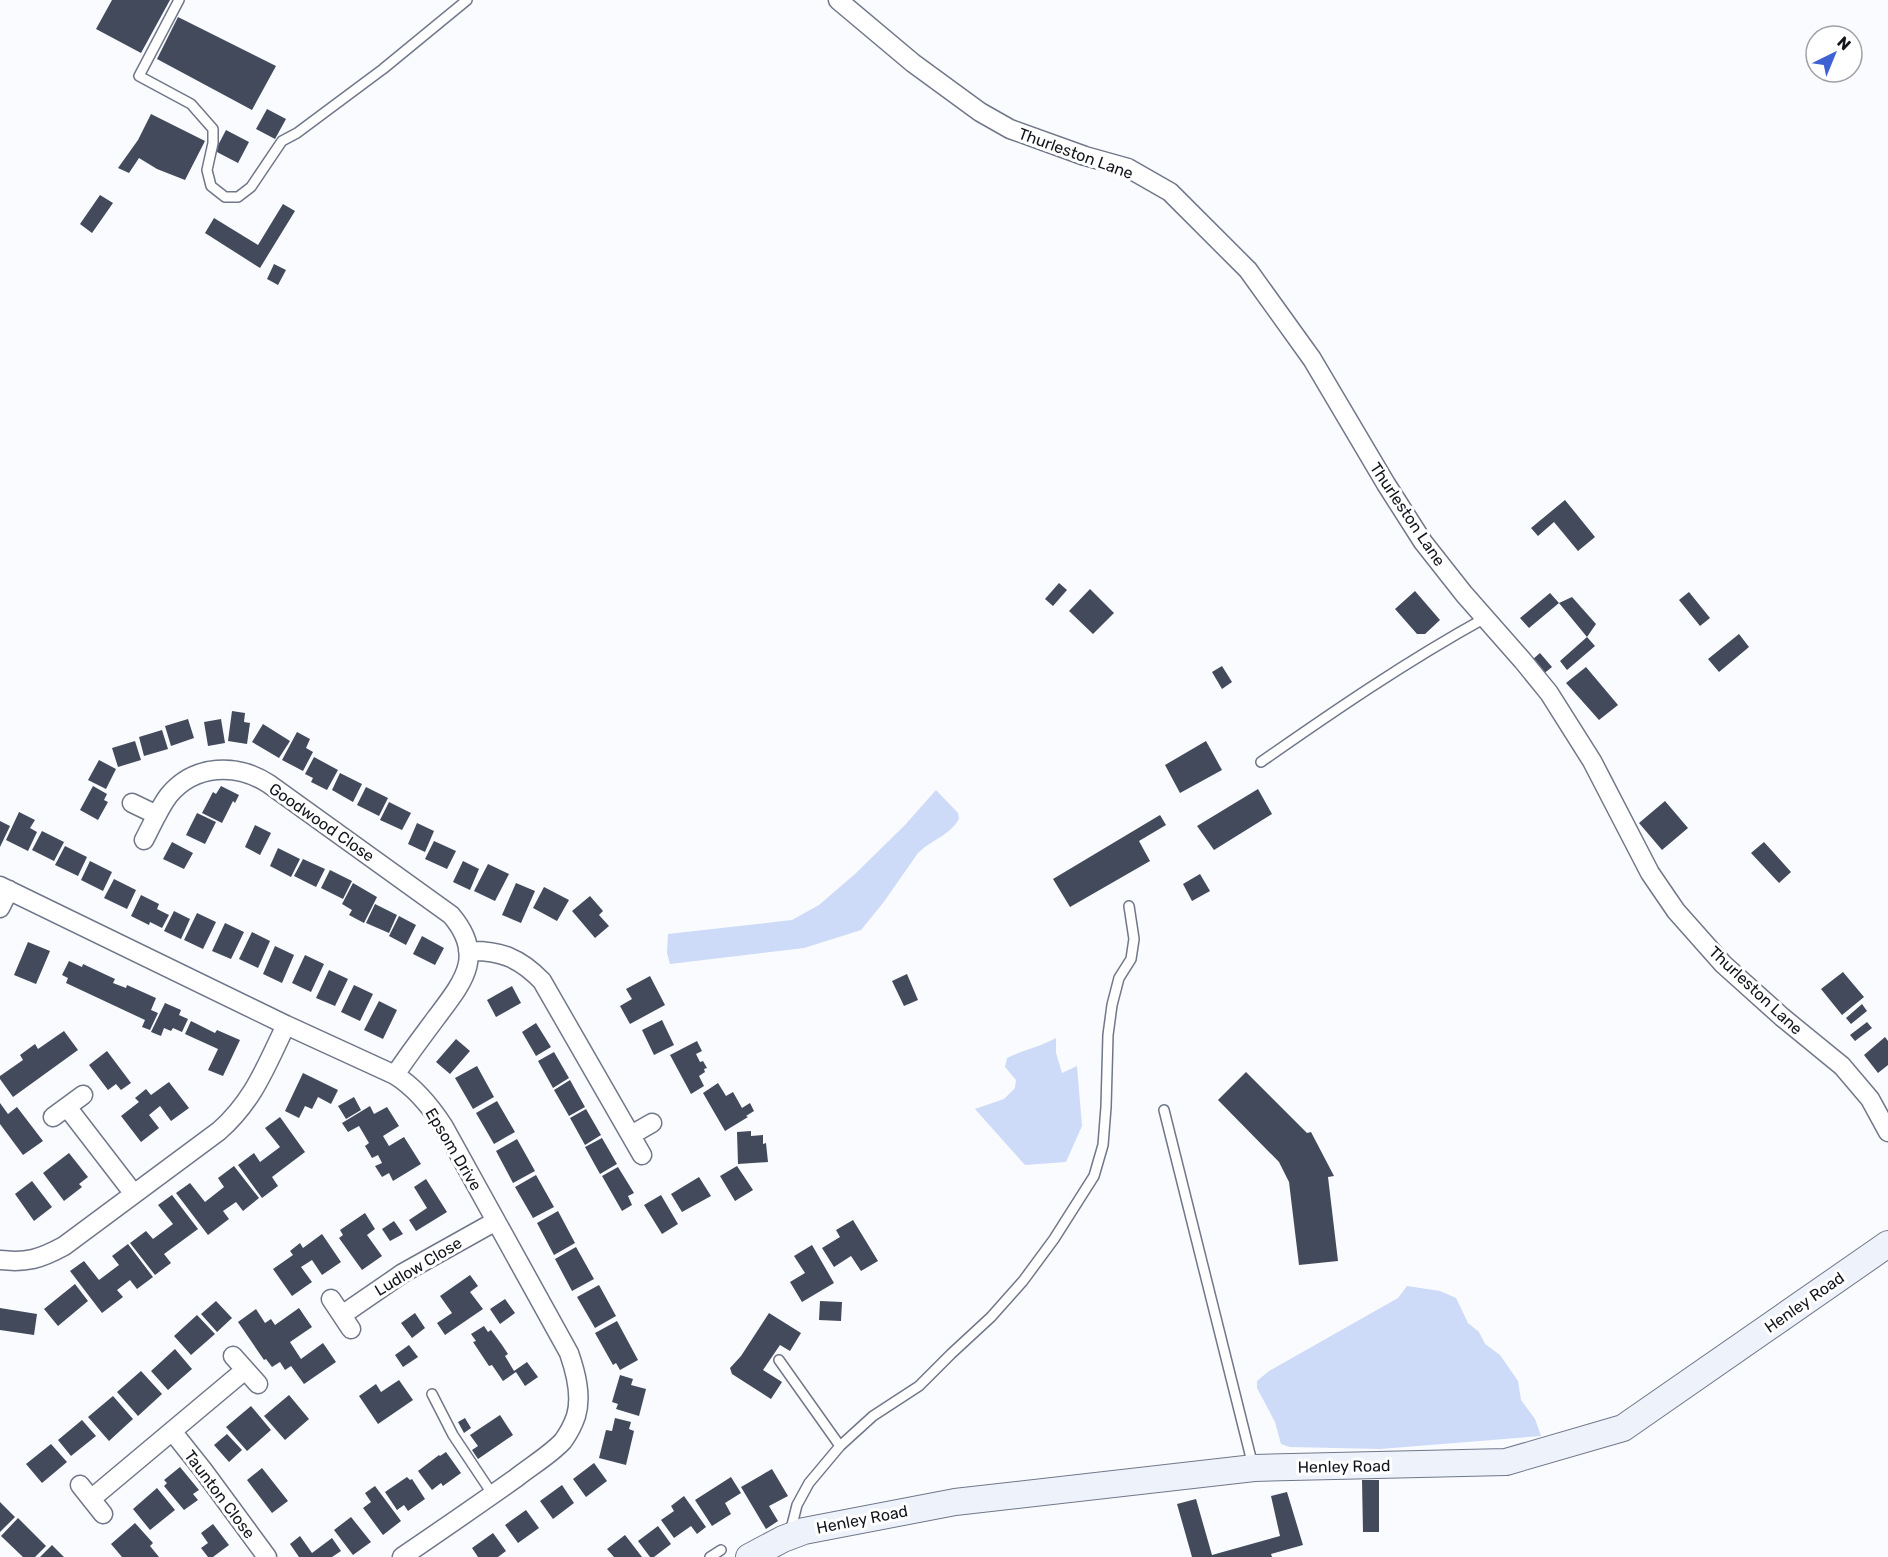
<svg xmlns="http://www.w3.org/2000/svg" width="1888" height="1557" viewBox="0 0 1888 1557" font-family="Rubik,sans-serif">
	<rect width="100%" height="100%" fill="#f9fbff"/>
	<path fill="#cddaf8" d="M936,790L958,813L959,819C949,836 931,840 918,853L883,903L861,930L804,948L670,964L667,953L668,934L792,920L819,905L855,874L905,825Z
		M1056,1038V1053L1062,1073L1077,1066L1082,1126L1066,1162L1025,1165L975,1109L1004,1099L1015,1088L1016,1080L1005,1067L1007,1058C1023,1050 1040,1047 1056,1038Z
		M1407,1286L1440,1291L1456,1298L1468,1323L1479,1332L1485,1344L1500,1355L1518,1381L1521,1400L1535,1419L1541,1436L1380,1449L1290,1447L1281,1444L1275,1422L1257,1388V1381L1269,1371L1398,1298Z"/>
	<path fill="#434a5b" d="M112,0H170L141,53L96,29Z
		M178,17L276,66L252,110L157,59Z
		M267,109L286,119L275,139L256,129Z
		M151,114L205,141L185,180L157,169L139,158L129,173L118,168L138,140Z
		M226,130L249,142L238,163L215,151Z
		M100,195L113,203L92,233L80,224Z
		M283,204L295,211L260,268L205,233L214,218L258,245Z
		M274,264L286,270L278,285L267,279Z
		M1565,500L1595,537L1578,551L1554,522L1538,536L1531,528Z
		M1059,583L1067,590L1053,606L1045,599Z
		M1090,589L1114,613L1093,634L1069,611Z
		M1415,591L1440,620L1425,634H1417L1395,609Z
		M1689,592L1710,618L1700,626L1679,600Z
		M1550,593L1559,603L1572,597L1596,624L1587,637L1559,603L1529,628L1520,618Z
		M1739,634L1749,647L1719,672L1708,659Z
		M1587,637L1595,646L1567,670L1560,661Z
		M1540,653L1552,667L1537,679L1525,666Z
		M1222,666L1232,682L1222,689L1212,672Z
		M1586,667L1618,705L1599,720L1566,683Z
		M232,711L245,713L244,722L250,723L247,744L228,741Z
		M188,719L194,738L171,746L165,726Z
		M221,719L225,743L208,746L204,722Z
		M263,724L290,741L279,758L252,742Z
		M162,730L168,749L144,756L139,737Z
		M297,732L310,739L306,748L313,752L303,771L282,760Z
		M135,741L141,760L118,767L112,748Z
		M1206,741L1222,770L1180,793L1165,765Z
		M314,757L338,770L327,790L311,782L313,778L305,774Z
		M99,760L116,769L106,789L88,780Z
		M340,773L362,784L353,802L332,790Z
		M93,786L107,794L104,800L108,802L98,820L80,810Z
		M221,786L239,795L235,803L233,801L222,823L202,813L213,792L216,794Z
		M366,787L388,798L379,816L357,805Z
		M1258,789L1272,814L1214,850L1197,826Z
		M1665,801L1688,828L1662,850L1639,823Z
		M389,802L411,813L402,830L380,820Z
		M19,812L35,820L30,828L37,832L28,851L6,840Z
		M197,813L216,822L205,844L186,835Z
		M1160,815L1166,825L1139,841L1150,861L1070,907L1053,879Z
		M0,821L10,826L0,847Z
		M417,823L434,831L425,852L408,844Z
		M255,825L271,833L260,855L245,847Z
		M42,831L64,842L54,861L32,850Z
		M434,841L456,851L447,869L425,859Z
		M172,842L193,853L184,869L163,859Z
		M1764,842L1791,872L1779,883L1751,853Z
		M65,846L87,857L78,876L55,865Z
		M278,848L300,859L291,877L270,866Z
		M303,859L325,869L316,887L294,876Z
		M90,861L112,872L103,891L81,880Z
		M463,861L479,869L470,890L453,882Z
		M488,864L509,874L495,901L474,891Z
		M330,870L352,881L343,899L321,888Z
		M1200,874L1210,891L1192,901L1183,884Z
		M114,879L136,890L127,909L104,898Z
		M353,883L377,897L364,923L349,915L352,910L342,904Z
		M516,883L535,891L521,923L502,915Z
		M544,887L569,900L557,921L533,908Z
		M141,895L159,904L157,909L169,915L162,928L150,922L149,925L131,916Z
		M590,896L603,911L599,915L609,926L595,938L572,911Z
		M375,904L397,915L389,933L366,923Z
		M174,911L190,919L181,939L164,931Z
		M197,913L216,922L203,949L184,940Z
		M399,916L416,925L406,945L389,936Z
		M225,923L244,932L231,959L212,951Z
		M252,932L270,941L258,968L239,959Z
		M422,936L444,948L435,965L413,954Z
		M28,942L50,951L36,984L14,975Z
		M275,946L294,955L282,983L263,974Z
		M305,955L324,964L311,992L292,983Z
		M69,961L82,967L83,964L115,979L113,983L126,988L127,985L156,998L151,1010L158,1013L150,1030L142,1027L145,1020L66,983L68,978L62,975Z
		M329,970L348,979L335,1006L316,998Z
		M1843,972L1864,997L1842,1015L1821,989Z
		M907,974L918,1000L904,1006L892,981Z
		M650,976L665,1005L630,1024L620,1006L632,999L626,989Z
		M354,985L373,994L360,1021L341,1012Z
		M512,986L521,1003L496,1017L487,1000Z
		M379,1001L397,1010L383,1039L364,1030Z
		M165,1003L181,1010L179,1015L188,1019L182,1032L173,1028L171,1031L164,1028L161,1036L151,1032Z
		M1862,1004L1867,1011L1851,1024L1846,1018Z
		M662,1020L674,1045L654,1055L642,1030Z
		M191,1021L215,1033L217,1030L240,1040L223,1076L208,1070L218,1049L185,1034Z
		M1867,1022L1872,1028L1855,1041L1850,1035Z
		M536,1023L551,1047L536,1056L522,1032Z
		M64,1031L78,1050L13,1097L0,1079V1076L23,1060L20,1055L35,1044L38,1049Z
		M1885,1037L1888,1041V1065L1878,1073L1864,1055Z
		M456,1039L470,1051L450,1074L436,1062Z
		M697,1041L702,1051L696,1054L700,1062L703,1061L707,1068L704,1069L705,1072L699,1076L704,1086L691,1094L670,1055Z
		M107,1051L131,1083L121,1090L116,1084L108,1090L89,1065Z
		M554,1052L569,1078L553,1088L538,1061Z
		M477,1066L494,1097L473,1109L455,1078Z
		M1246,1072L1307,1133L1311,1132L1334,1176L1328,1177L1338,1261L1299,1265L1289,1182L1279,1162L1218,1100Z
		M303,1073L338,1090L331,1104L318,1097L312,1109L305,1106L299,1118L285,1111Z
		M570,1080L585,1107L569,1116L554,1090Z
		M169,1082L189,1108L171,1121L160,1106L149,1115L159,1128L141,1142L121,1116L139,1102L135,1098L146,1089L151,1095Z
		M718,1083L726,1096L733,1092L742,1108L750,1103L754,1111L746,1116L748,1117L725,1131L703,1093Z
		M354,1097L361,1110L346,1119L338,1106Z
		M497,1101L515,1132L494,1144L476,1113Z
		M0,1103L8,1114L17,1107L43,1141L23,1155L0,1124Z
		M370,1106L374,1114L387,1107L399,1126L383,1136L389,1146L404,1137L421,1164L393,1181L389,1173L382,1177L375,1166L382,1163L378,1155L372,1158L365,1146L369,1143L359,1126L348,1132L342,1123Z
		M586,1109L601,1135L585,1145L570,1118Z
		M280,1117L305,1152L272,1177L278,1186L262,1198L238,1165L254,1153L260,1162L280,1147L265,1128Z
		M751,1131V1136L763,1135V1144L766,1143L768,1162L738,1164L737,1132Z
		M602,1138L617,1164L600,1174L585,1147Z
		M517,1139L535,1171L513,1183L496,1151Z
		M69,1153L88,1177L79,1184L82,1187L64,1201L43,1173Z
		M234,1166L259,1198L243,1211L236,1202L223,1211L229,1219L208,1235L176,1193L190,1183L205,1202L224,1187L218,1178Z
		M737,1166L753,1190L735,1201L720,1176Z
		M618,1167L634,1193L628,1196L632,1205L622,1211L602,1176Z
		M536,1175L554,1207L533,1218L515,1187Z
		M699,1177L711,1196L682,1212L671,1194Z
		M426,1179L447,1212L416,1231L409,1220L427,1208L414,1187Z
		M32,1181L52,1207L34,1221L15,1194Z
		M172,1195L198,1229L164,1254L171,1263L155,1275L130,1243L146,1231L153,1239L173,1224L158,1205Z
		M661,1195L678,1224L662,1234L644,1205Z
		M558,1211L575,1243L554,1255L537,1223Z
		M365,1213L375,1229L367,1235L382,1256L362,1270L339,1238L343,1235L340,1230Z
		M853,1220L878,1261L861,1271L851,1256L834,1267L822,1248L840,1237L836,1230Z
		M394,1221L403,1234L390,1241L382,1229Z
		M322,1234L341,1262L322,1275L312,1260L301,1267L312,1282L292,1296L273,1269L293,1255L290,1251L300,1243L303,1248Z
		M128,1244L153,1277L137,1289L130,1280L117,1290L123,1297L102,1313L70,1271L84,1261L99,1280L119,1265L112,1256Z
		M812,1245L834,1283L802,1302L790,1282L805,1273L794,1256Z
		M576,1247L594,1279L572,1291L555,1259Z
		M470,1275L478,1286L470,1292L483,1309L445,1335L437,1323L452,1313L440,1296Z
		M75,1284L88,1301L58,1326L44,1309Z
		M599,1285L616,1316L595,1328L577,1297Z
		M505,1299L515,1313L500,1324L490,1309Z
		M216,1301L232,1318L217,1332L201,1314Z
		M820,1301L842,1302L841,1321L819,1320Z
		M0,1308L37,1314L34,1335L0,1330Z
		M299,1308L312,1327L290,1342L301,1359L323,1343L336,1362L304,1384L291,1366L285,1370L280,1362L272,1367L266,1359L264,1360L238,1322L256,1309L265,1323L271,1319L275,1325Z
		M415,1313L425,1328L412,1338L401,1323Z
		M769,1313L801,1333L790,1351L780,1345L763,1370L782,1382L771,1399L732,1374L730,1368L741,1356Z
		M197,1315L215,1334L191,1355L174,1336Z
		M617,1321L638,1360L620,1370L616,1363L613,1365L595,1333Z
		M484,1326L488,1332L491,1330L502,1345L508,1354L505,1356L514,1371L527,1362L538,1377L525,1386L516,1372L503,1381L492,1365L489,1366L473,1342L476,1341L471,1334Z
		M409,1345L418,1357L403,1367L395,1355Z
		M175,1349L192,1369L168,1390L151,1371Z
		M141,1371L162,1394L138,1416L117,1392Z
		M620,1375L633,1379L631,1385L646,1389L639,1416L616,1409L618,1404L612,1402Z
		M399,1380L413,1400L378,1424L359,1396L376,1384L381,1392Z
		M289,1395L309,1419L285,1440L264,1416Z
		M113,1396L133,1419L109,1441L88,1417Z
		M251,1406L271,1430L247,1451L226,1427Z
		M500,1415L513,1435L478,1459L472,1450L478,1446L470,1435Z
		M465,1418L471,1428L464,1433L458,1422Z
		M615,1418L631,1422L629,1429L634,1431L626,1465L599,1458L606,1430L612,1431Z
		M82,1420L96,1436L71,1456L58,1440Z
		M227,1434L242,1450L229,1462L214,1445Z
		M51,1444L67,1462L42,1483L26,1464Z
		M446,1452L461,1473L443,1486L441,1483L432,1490L418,1471L439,1455L440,1456Z
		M594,1463L607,1481L586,1497L573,1479Z
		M180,1467L199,1490L193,1494L198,1500L184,1510L164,1486L167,1483L164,1480Z
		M262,1468L288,1501L272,1513L247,1480Z
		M772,1469L788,1496L769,1506L778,1521L766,1529L741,1487Z
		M407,1477L410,1480L412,1479L425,1499L408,1511L404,1505L397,1510L385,1492Z
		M731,1477L741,1493L725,1503L731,1514L712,1526L695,1500Z
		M1362,1480H1379V1532H1363Z
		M562,1485L574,1503L553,1519L540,1501Z
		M375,1486L401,1521L383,1535L363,1508L371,1502L365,1493Z
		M157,1488L175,1510L150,1530L133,1509Z
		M1287,1492L1303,1545L1271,1554L1272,1557H1192L1177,1504L1196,1499L1212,1555L1280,1536L1271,1496Z
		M684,1496L706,1527L697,1534L691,1526L674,1538L661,1520L674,1511L671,1506Z
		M0,1502L15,1517L0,1532Z
		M526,1510L539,1528L518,1543L505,1525Z
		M351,1517L371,1542L353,1555L334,1530Z
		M18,1518L46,1546L35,1557H23L1,1536Z
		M135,1523L153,1543L150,1546L159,1557H122L111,1544Z
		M213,1524L229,1545L213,1557H208L201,1548L208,1543L201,1533Z
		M658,1526L671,1544L654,1557H650L638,1541Z
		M493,1533L506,1551L498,1557H478L472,1548Z
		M625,1535L642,1557H614L607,1549Z
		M300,1536L312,1553L332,1538L341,1551L332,1557H299L290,1544Z
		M52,1545L64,1557H40Z"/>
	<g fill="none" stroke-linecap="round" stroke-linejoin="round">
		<defs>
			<path id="lane" d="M179,0L139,76L191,104L213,129V143L207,170L211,186L225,197H238L251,187L282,141L297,133L383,69L467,0
				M1261,762C1334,711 1407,661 1485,618
				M1164,1110L1253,1466
				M779,1360L840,1446L809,1483L797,1505L790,1533
				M432,1394L453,1435L493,1495
				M840,1446L873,1416L919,1386L951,1354L991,1317L1023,1281L1054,1239L1094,1176L1103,1145L1106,1107L1108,1035L1112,1005L1119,978L1131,959L1134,939L1129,906
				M710,1557L721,1550"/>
			<path id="street" d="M838,0L913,63L980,112L1010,129L1085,156L1128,168L1170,192L1248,270L1312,359L1386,484L1423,542L1464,594L1523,661L1549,693L1592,761L1650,873L1676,911L1723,964L1782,1017L1842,1066L1870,1099L1888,1132
				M132,803L157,815
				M144,840C152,825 159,808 169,795C195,764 237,763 269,784L451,915C486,956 463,982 436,1018C422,1037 408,1055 395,1075
				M0,886L286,1025L395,1075C416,1088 431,1107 444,1127L569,1353C576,1373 582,1396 576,1416C573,1425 568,1434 563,1441C550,1455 531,1466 516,1478C478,1505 440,1531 402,1557
				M0,908L9,890
				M468,951C500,950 520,958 542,981L642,1155
				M67,1107L134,1194
				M53,1117L83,1095
				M631,1135L652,1123
				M0,1260C27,1263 40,1259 64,1246L219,1131C254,1100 266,1066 286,1025
				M331,1299L351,1329
				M342,1315L403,1273L496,1221
				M233,1356L258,1384
				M172,1431L203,1470L267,1557
				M80,1485L103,1514
				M91,1499L245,1370"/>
			<path id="secondary" d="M749,1557L783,1539L804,1531L955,1502L1254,1468L1506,1462L1623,1428L1888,1244"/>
		</defs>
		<use href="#lane" stroke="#707789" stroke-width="12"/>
		<use href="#street" stroke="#707789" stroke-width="21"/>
		<use href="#secondary" stroke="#707789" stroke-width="28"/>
		<use href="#lane" stroke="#fff" stroke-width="9"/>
		<use href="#street" stroke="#fff" stroke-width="18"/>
		<use href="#secondary" stroke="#eef2fb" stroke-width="26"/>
	</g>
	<g text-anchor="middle" stroke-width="6" stroke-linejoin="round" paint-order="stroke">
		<g font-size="16" fill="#12151c" stroke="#fff">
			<text transform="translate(1076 153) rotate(20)" y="6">Thurleston Lane</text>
			<text transform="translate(1408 514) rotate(56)" y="6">Thurleston Lane</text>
			<text transform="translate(322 822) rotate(35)" y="6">Goodwood Close</text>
			<text transform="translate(1756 990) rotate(43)" y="6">Thurleston Lane</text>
			<text transform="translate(454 1149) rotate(59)" y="6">Epsom Drive</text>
			<text transform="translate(418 1266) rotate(-31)" y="6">Ludlow Close</text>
			<text transform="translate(1804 1302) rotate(-35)" y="6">Henley Road</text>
			<text transform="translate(1344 1466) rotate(-1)" y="6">Henley Road</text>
			<text transform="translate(220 1494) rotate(53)" y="6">Taunton Close</text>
			<text transform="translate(862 1519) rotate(-11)" y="6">Henley Road</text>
		</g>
	</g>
	<g transform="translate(1834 54) rotate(43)"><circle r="28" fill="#ffffff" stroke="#a0a1a4" stroke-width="1.5"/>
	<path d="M0-4.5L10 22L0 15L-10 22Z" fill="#3e62d4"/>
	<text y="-9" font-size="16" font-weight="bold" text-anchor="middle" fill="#12151c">N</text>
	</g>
</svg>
